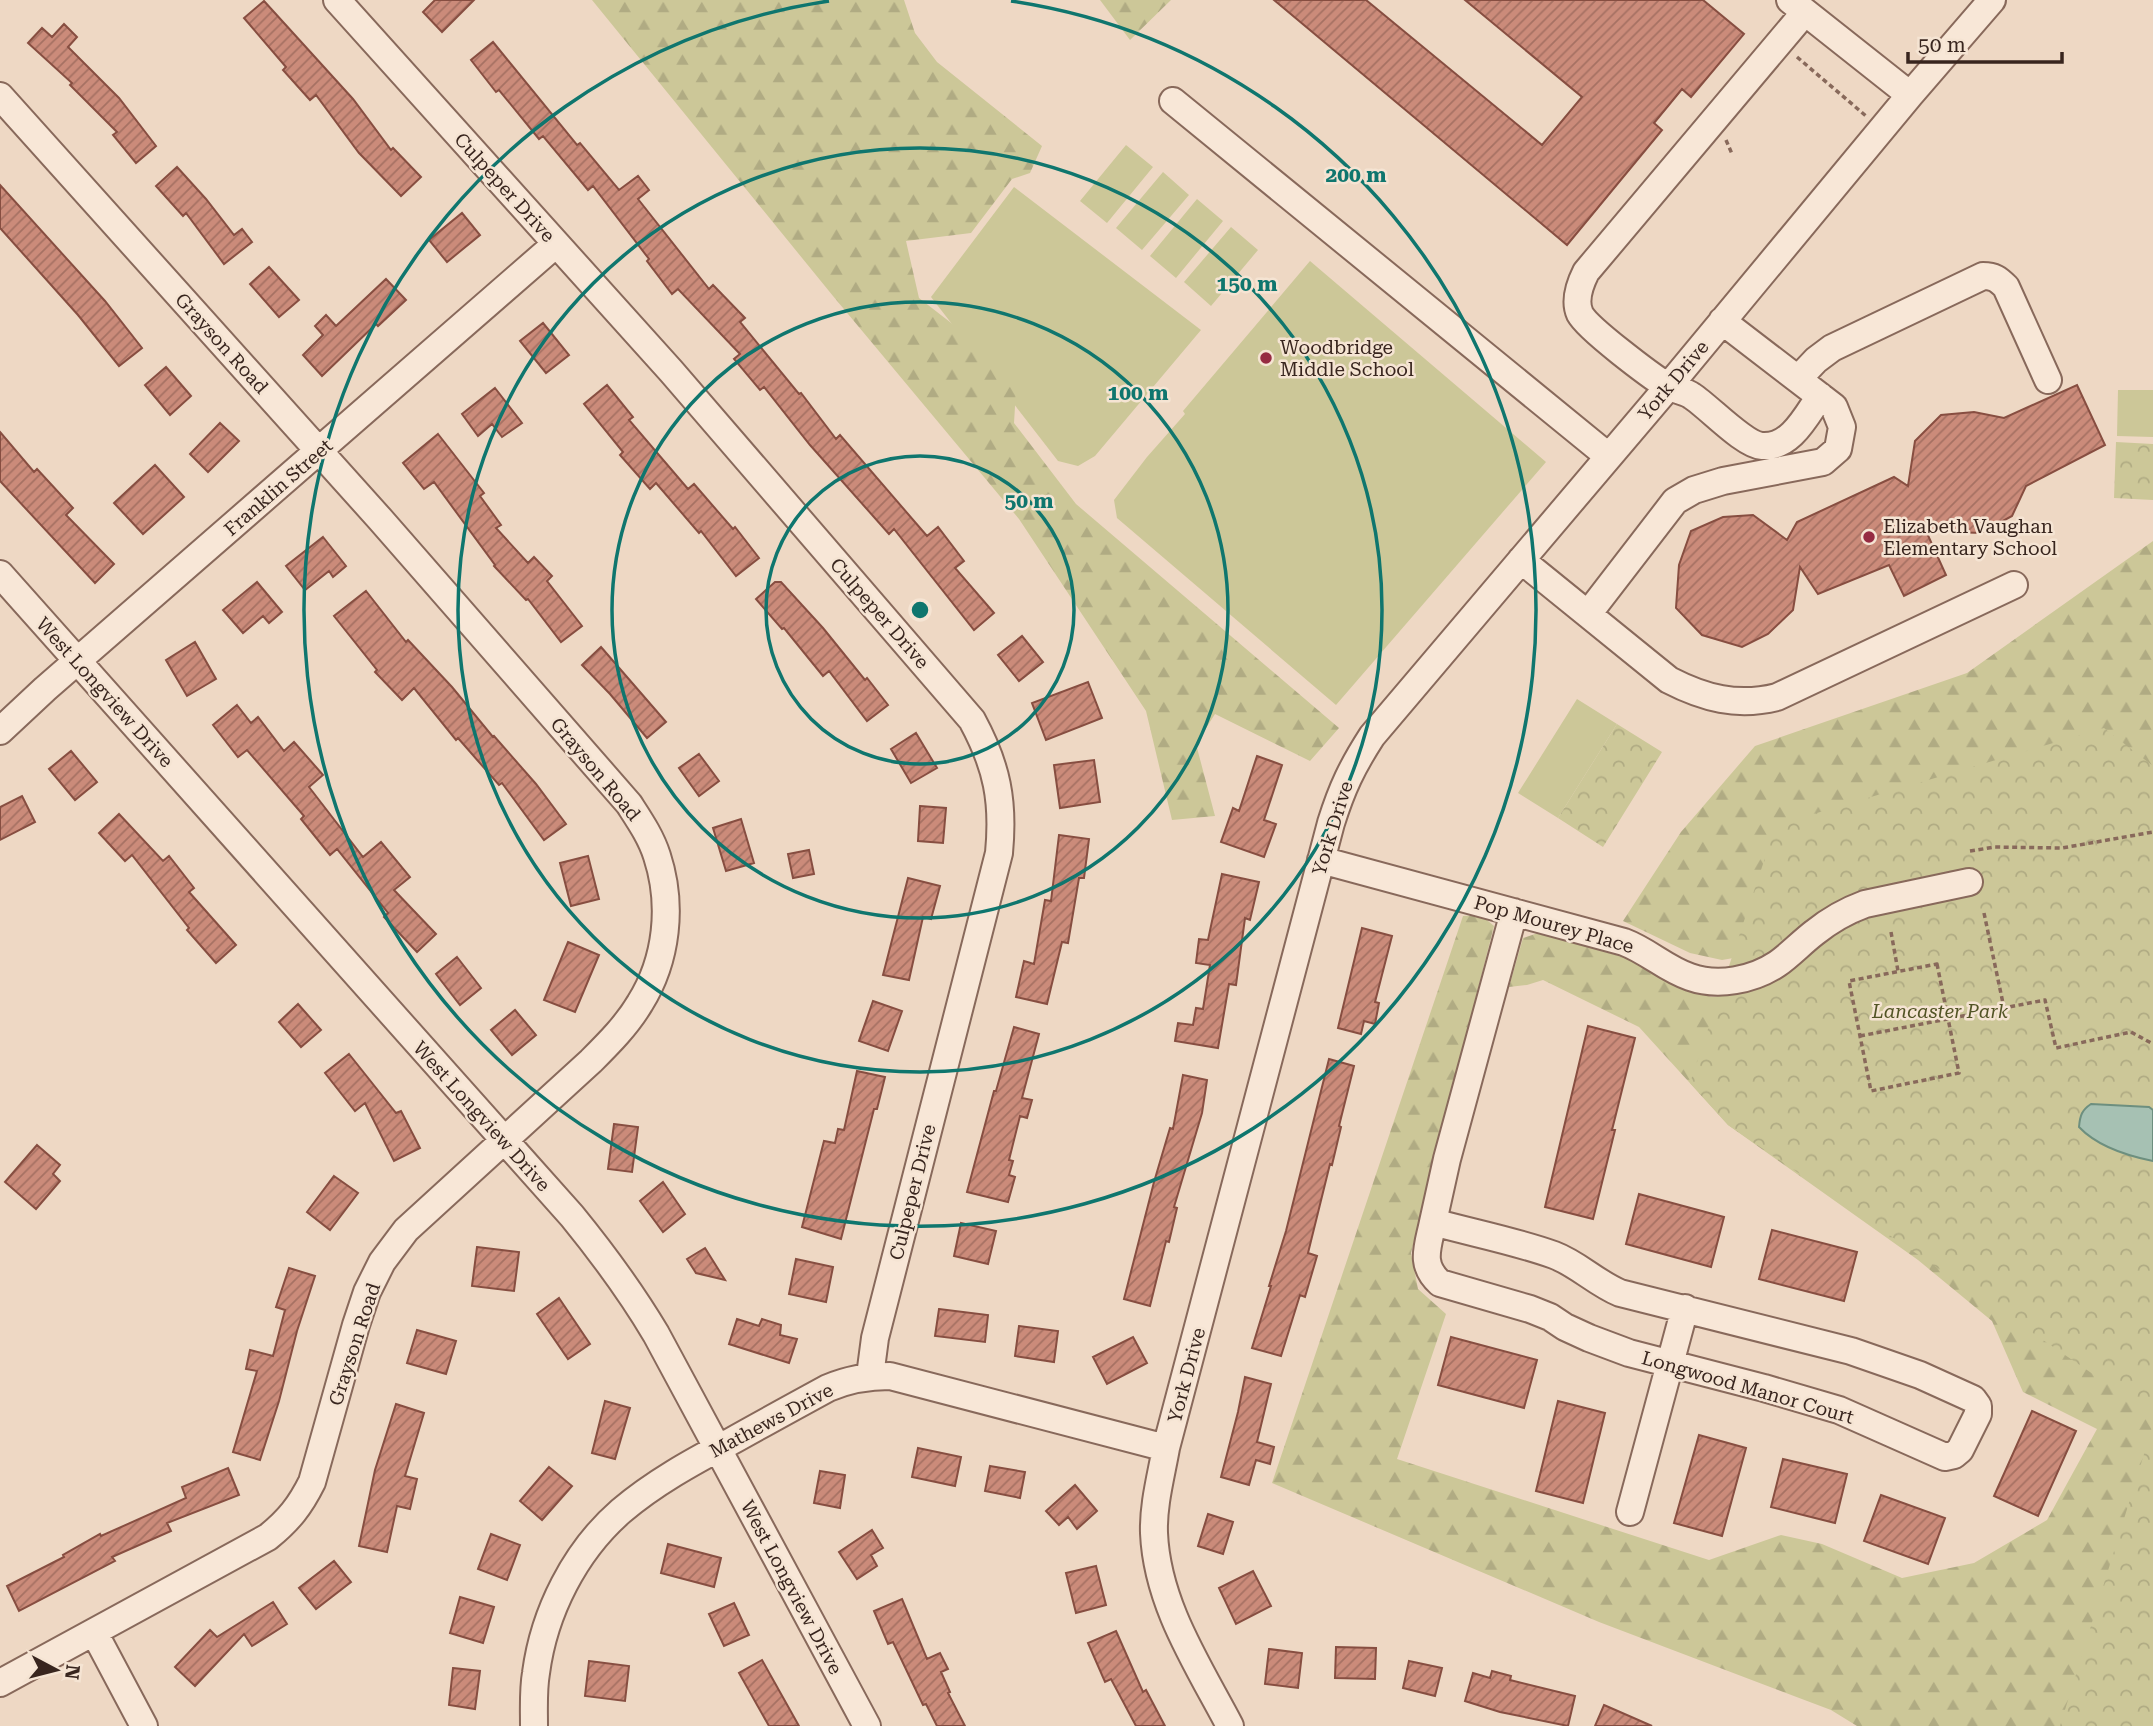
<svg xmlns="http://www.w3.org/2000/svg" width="2153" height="1726" viewBox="0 0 2153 1726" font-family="'Roboto Serif',serif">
	<defs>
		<pattern id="forest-firs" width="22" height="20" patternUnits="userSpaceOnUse" patternTransform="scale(1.75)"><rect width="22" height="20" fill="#ccc798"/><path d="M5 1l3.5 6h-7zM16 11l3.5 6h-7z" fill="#b0ab83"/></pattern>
		<pattern id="park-crowns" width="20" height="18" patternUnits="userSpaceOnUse" patternTransform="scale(1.75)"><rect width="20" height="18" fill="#ccc798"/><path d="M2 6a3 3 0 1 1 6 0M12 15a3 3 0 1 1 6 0" fill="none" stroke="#b0ab83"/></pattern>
		<pattern id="building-hatch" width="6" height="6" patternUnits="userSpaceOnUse" patternTransform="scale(1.75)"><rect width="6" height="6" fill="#cb8b7a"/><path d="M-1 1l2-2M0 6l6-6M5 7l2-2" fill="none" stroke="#a67163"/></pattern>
	</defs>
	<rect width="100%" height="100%" fill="#eed8c4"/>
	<path fill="#ccc798" d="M1126,145L1153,167L1107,223L1080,201Z
		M1163,172L1189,195L1142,250L1116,228Z
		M1014,187L1201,330L1095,456L1078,466L1058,461L931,297Z
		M1197,199L1223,221L1176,278L1150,256Z
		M1231,227L1258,250L1211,306L1184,282Z
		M1310,261L1546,462L1336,705L1117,518L1114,500L1147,457L1185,414L1183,411Z
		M2118,390H2153V437L2117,436Z
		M1577,699L1617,724L1558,818L1518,793Z"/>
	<path fill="url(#forest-firs)" d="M592,0H904L915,33L937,62L1042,146L1030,173L1012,179L971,233L906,241L919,298L1017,374L1014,423L1076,504L1339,728L1310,761L1215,714L1196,744L1215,816L1172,820L1146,711L1019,519L833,296Z
		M1100,0H1171L1130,40Z
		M2153,541V824L1751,955L1722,960L1690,953L1623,921L1681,832L1755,746L1967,673Z
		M1481,915L1494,926L1411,1253L1418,1289L1446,1314L1397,1459L1709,1560L1781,1535L1822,1544L1902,1578L1974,1563L2047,1520L2097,1429L2023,1392L1992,1321L1918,1260L1728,1125L1639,1027L1543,980L1527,985L1509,987L1523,938L1538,933L1630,959L1672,982L1711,997L1743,994L2153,1193V1726H1857L1831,1710L1599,1622L1272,1483L1463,916Z"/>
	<path fill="url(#park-crowns)" d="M2116,442L2153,444V500L2114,498Z
		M1617,724L1662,752L1603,847L1558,818Z
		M2104,728L2153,766V1415L1728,1125L1690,1083L1776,825Z
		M2153,1425V1726H2060Z"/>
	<path fill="#a6c1b3" stroke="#6d8f7f" stroke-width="2" d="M2091,1104L2149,1107L2153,1110V1161C2128,1156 2097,1146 2079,1127C2080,1115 2082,1110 2091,1104Z"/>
	<path fill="url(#building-hatch)" stroke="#874e41" stroke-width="2" d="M435,0H474L442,32L423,12Z
		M1274,0H1366L1542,145L1582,97L1465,0H1703L1744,34L1691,97L1682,89L1654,123L1662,130L1567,245Z
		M264,1L353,99L391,150L393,148L421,177L401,196L359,153L316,95L310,100L283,70L286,67L244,18Z
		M64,24L77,37L68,47L119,98L156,146L136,163L113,135L117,132L70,85L72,83L28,43L42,28L52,37Z
		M493,42L577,145L580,143L619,190L638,176L649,190L638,199L709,289L713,285L745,318L740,322L799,394L801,393L836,439L840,435L927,536L938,527L964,561L955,568L994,613L974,630L894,529L889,534L810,445L764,387L760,390L734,359L740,354L678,289L672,294L647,261L649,259L593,186L588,190L543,136L539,139L499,90L496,92L471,60Z
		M177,167L206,199L234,235L242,229L252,242L224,264L186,213L183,216L156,186Z
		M0,185L105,301L142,348L119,366L78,315L0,228Z
		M462,213L480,235L447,262L429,240Z
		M269,267L299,300L279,317L250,284Z
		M386,279L406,300L378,326L376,324L322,376L303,355L323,335L315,326L326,315L336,326Z
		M543,323L569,355L546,373L520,341Z
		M166,367L191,396L170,415L145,385Z
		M607,385L633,417L629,420L688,489L694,484L733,529L735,527L759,558L736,576L701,531L699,533L656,483L650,489L620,455L623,452L584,404Z
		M2077,385L2105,445L2026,486L2012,516L1981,533L1926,531L1946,575L1904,596L1889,565L1818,594L1800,567L1793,610L1768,634L1742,647L1702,635L1676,608L1679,565L1691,531L1723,517L1753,515L1787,540L1797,522L1894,477L1908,486L1915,441L1941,415L1974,412L2004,418Z
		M495,388L522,423L502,437L492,424L478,436L462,414Z
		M220,423L239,441L208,472L190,454Z
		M0,432L34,472L37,469L73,508L66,515L114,564L95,583L0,481Z
		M438,434L484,493L480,496L501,525L496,528L528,563L534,557L552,576L547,581L582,626L561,642L528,599L526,600L494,566L495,565L434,482L424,489L403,463Z
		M155,465L184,497L143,534L114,503Z
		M323,537L346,566L333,577L329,571L305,590L286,566Z
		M257,582L282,612L269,623L263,616L243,633L223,610Z
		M775,582H781L823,628L865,680L867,678L888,705L867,721L829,671L823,676L784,628L782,629L756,599Z
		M366,591L406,642L408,640L452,687L493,737L494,736L536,784L566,824L544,840L502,783L499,785L458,738L456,740L414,688L402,700L375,672L377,670L334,616Z
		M1022,636L1043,662L1019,681L998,655Z
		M195,642L216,679L187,696L166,660Z
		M601,647L666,722L647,738L610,694L582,665Z
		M1088,682L1102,718L1046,740L1032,703Z
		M237,705L251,723L258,717L284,751L294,742L323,775L309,787L363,857L381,842L410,877L394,890L436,934L417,952L384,917L388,913L337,849L330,855L301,819L304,816L247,750L238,757L213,725Z
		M916,733L937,768L911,783L891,749Z
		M71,751L97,782L75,800L49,769Z
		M699,754L719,781L699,796L679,768Z
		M1257,756L1282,765L1264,820L1276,824L1264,857L1221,842L1233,808L1239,811Z
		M1094,760L1100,802L1060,808L1054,765Z
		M22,796L35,822L0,840V807Z
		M920,806L946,808L943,843L918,841Z
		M119,814L163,861L169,856L194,888L189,892L236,945L216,963L187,930L189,928L132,855L125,861L99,833Z
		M741,819L754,863L726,871L713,828Z
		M1059,835L1089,839L1084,878H1079L1068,943L1062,942L1047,1004L1016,997L1024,961L1034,964L1045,900L1051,901Z
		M809,850L814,874L793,878L788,854Z
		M588,856L599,899L571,906L560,863Z
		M1222,874L1259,882L1250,920L1245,918L1236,985L1229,984L1218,1048L1175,1041L1178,1023L1193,1025L1196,1008L1203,1009L1210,965L1196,963L1199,939L1208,940Z
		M908,878L940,886L931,919L923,917L909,980L883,975Z
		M1362,928L1392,936L1375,1002L1379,1003L1375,1024L1364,1021L1361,1034L1338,1028Z
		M568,942L599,955L575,1012L544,1000Z
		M457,957L481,988L460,1005L436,974Z
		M873,1001L902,1011L888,1051L859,1041Z
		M298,1004L321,1030L301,1047L279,1022Z
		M515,1010L536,1035L512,1055L491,1030Z
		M1588,1026L1635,1038L1612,1130H1615L1593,1219L1545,1207Z
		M1014,1027L1039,1034L1022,1098L1032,1100L1027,1118L1020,1116L1009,1160L1013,1161L1009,1175L1015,1177L1008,1202L967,1192L994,1091H996Z
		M349,1054L396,1113L401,1111L420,1148L394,1161L365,1103L355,1111L325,1073Z
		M1329,1059L1354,1066L1339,1126L1341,1127L1332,1165L1330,1164L1308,1253L1317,1256L1305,1297L1300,1295L1281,1356L1252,1348L1271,1286H1269L1286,1231Z
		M857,1071L885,1077L877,1109H874L841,1239L802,1227L824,1141L835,1143L838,1129L844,1130Z
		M1183,1075L1207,1080L1202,1113L1174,1207L1177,1208L1169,1242L1166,1241L1150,1306L1124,1299L1154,1182L1170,1128L1173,1129Z
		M614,1124L638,1127L632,1172L608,1169Z
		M37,1145L60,1165L53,1174L60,1181L36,1209L5,1182Z
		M334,1176L358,1193L330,1230L307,1212Z
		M663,1182L685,1214L663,1232L640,1201Z
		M1639,1194L1724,1217L1711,1267L1626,1244Z
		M961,1223L996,1231L988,1264L954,1256Z
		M1772,1230L1857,1252L1844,1301L1759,1279Z
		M477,1247L519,1252L514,1291L472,1286Z
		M705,1248L725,1280L696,1273L687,1259Z
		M796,1259L833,1267L826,1302L789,1294Z
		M289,1268L315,1276L297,1331L279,1401L260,1460L233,1452L257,1371L246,1369L250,1350L273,1356L285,1310L276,1307Z
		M559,1298L590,1344L568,1359L537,1314Z
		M939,1309L988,1315L985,1342L935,1336Z
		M737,1319L759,1326L762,1319L781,1325L780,1335L797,1339L789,1363L729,1344Z
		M1019,1326L1058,1331L1054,1362L1015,1356Z
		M417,1330L456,1341L446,1374L407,1363Z
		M1133,1337L1147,1363L1107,1384L1093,1357Z
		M1451,1337L1537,1360L1524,1408L1438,1385Z
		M1245,1377L1271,1384L1257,1442L1274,1447L1270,1464L1256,1460L1249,1485L1221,1477L1238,1412Z
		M605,1401L630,1408L615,1459L592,1453Z
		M1558,1401L1605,1413L1583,1503L1536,1491Z
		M396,1404L424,1413L405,1476L417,1479L410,1509L397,1506L387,1552L359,1546L375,1470Z
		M2032,1411L2076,1431L2038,1516L1994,1496Z
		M1699,1435L1746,1448L1722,1536L1674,1523Z
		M918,1448L961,1457L955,1486L912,1477Z
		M1783,1459L1847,1474L1835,1523L1771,1507Z
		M990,1466L1025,1472L1020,1498L985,1491Z
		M549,1467L572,1486L542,1520L520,1501Z
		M228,1468L239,1495L167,1523L171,1531L112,1557L115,1561L19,1611L7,1586L64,1557L63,1555L100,1534L101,1536L186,1498L182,1487Z
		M820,1471L845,1475L840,1508L814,1503Z
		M1075,1485L1097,1511L1077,1529L1068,1517L1059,1525L1046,1511Z
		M1881,1495L1945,1518L1928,1564L1864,1541Z
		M1208,1514L1233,1522L1223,1554L1198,1546Z
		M872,1530L883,1548L871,1555L877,1566L857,1579L839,1552Z
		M491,1534L520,1545L507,1580L478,1569Z
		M668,1544L721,1558L714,1587L661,1573Z
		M334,1561L351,1582L316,1609L299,1588Z
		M1096,1566L1106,1605L1076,1613L1066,1573Z
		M1253,1571L1271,1606L1236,1624L1219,1588Z
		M460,1597L494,1607L483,1643L450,1633Z
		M902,1599L927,1659L940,1653L948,1669L941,1672L950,1692L948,1693L965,1726H937L926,1704L923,1705L893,1642L888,1644L874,1611Z
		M273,1602L287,1624L252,1646L244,1634L195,1686L175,1667L210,1630L217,1637Z
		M734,1603L749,1635L724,1646L709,1614Z
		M1116,1631L1143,1692L1146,1690L1165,1726H1136L1111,1679L1105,1682L1088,1643Z
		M1336,1647L1376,1648L1375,1679L1335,1678Z
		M1269,1649L1302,1653L1298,1688L1265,1684Z
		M762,1660L799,1726H769L739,1673Z
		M589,1661L629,1666L625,1701L585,1696Z
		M1409,1661L1442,1668L1435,1696L1403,1688Z
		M453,1668L480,1671L475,1709L449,1705Z
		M1492,1671L1511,1676L1510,1680L1575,1696L1568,1726L1500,1712L1465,1701L1473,1673L1490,1678Z
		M1604,1705L1652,1726H1595Z"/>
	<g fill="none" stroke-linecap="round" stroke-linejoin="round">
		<defs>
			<path id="minor" d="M337,0L671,371L972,720C997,766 1004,801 999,853L875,1338L870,1376
				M1790,0L1910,95
				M1805,12L1586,272C1580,284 1574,301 1580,314C1588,329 1651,376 1667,386C1675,390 1685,391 1692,396C1709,407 1744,445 1762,446C1791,448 1806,416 1820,396
				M0,96L380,519L629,804C640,821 651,837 657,856C673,905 667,960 640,1003C627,1025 609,1043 591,1061L406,1230L382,1262L367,1292L356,1325L312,1482C300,1506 289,1520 268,1537L0,1683
				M1173,101L1608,456
				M1798,379L1816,360L1832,348L1983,276C1994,276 1998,279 2006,287L2048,380
				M1521,560L1669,680C1704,698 1737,707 1777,697L2014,585
				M0,574L572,1216C603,1254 631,1292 656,1334L867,1726
				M1588,614L1675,501L1694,490L1723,481L1823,462L1838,449L1842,427L1834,407L1722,321
				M0,731L45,689L556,244
				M1321,860L1624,942C1648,951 1666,969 1690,977C1718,987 1753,980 1777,964C1790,955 1801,943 1814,933C1830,920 1846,911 1865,904L1969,882
				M1433,1222C1428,1247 1419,1264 1440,1283L1530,1309L1550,1317L1565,1327L1589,1338L1629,1353L1764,1388L1839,1410L1945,1457L1954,1455L1960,1450L1978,1414V1406L1973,1399L1920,1375L1851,1351L1620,1293C1596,1283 1578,1264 1554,1255C1515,1241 1473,1233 1433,1222L1447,1159L1514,912
				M1630,1512L1685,1308
				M94,1632L144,1726
				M534,1726C534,1708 533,1690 536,1673C544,1612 575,1551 621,1511C654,1483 692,1462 730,1442C762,1424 795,1406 828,1388C849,1379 868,1376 890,1376L1166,1448
				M1230,1726C1198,1665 1157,1604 1154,1533C1153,1505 1161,1476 1166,1448L1331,823C1342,788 1352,767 1372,736L1668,387L1910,95L1992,0"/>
		</defs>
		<use href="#minor" stroke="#88695b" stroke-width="30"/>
		<path stroke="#88695b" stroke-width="3.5" stroke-dasharray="5 3.5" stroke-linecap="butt" d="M1797,57L1866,116
			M1726,140L1732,154
			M1970,851L1995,847L2062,848L2153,832
			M1984,913L2004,1008
			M1891,932L1898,971
			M1937,964L1959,1073L1871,1091L1849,981Z
			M1860,1036L2045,1000L2056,1048L2131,1032L2153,1044"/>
		<use href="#minor" stroke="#f8e7d7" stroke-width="26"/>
	</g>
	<g fill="none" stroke="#0f766e" stroke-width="3.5">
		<circle cx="920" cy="610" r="154"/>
		<circle cx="920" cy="610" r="308"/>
		<circle cx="920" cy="610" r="462"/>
		<path d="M1011 1A616 616 0 1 1 829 1"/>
	</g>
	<g fill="#962b42" stroke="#f5e4d3" stroke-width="2.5">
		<circle cx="1266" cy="358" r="7"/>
		<circle cx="1869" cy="537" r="7"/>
	</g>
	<g text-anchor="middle" stroke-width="5" stroke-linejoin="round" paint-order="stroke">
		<g font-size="19" fill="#38251e" stroke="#f5e4d3">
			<text transform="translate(505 187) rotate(48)" y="7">Culpeper Drive</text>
			<text transform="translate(222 343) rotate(48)" y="7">Grayson Road</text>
			<text transform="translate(1673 380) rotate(-50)" y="7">York Drive</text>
			<text transform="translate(278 487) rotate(-41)" y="7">Franklin Street</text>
			<text transform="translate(880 613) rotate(49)" y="7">Culpeper Drive</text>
			<text transform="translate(105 692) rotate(48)" y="7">West Longview Drive</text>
			<text transform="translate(596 769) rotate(50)" y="7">Grayson Road</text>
			<text transform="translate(1332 828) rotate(-73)" y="7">York Drive</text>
			<text transform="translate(1554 924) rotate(16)" y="7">Pop Mourey Place</text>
			<text transform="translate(482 1116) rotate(48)" y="7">West Longview Drive</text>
			<text transform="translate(912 1192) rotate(-76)" y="7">Culpeper Drive</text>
			<text transform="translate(354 1344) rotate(-72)" y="7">Grayson Road</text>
			<text transform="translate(1186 1375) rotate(-75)" y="7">York Drive</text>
			<text transform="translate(1748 1387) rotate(16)" y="7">Longwood Manor Court</text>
			<text transform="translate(771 1420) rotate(-28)" y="7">Mathews Drive</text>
			<text transform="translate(792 1587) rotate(62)" y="7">West Longview Drive</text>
		</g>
		<g font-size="19" fill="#38251e" stroke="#f5e4d3" text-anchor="start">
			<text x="1280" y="354">Woodbridge<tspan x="1280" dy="22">Middle School</tspan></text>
			<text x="1883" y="533">Elizabeth Vaughan<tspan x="1883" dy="22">Elementary School</tspan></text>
		</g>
		<g font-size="19" font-style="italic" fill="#525425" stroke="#f5e4d3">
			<text x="1940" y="1018">Lancaster Park</text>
		</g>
	</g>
	<circle cx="920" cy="610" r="10" fill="#0f766e" stroke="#f5e4d3" stroke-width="3.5"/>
	<g font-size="21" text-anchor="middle" font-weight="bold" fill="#0f766e" stroke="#f5e4d3" stroke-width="5" stroke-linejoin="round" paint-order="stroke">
		<text x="1356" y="182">200 m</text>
		<text x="1247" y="291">150 m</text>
		<text x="1138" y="400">100 m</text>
		<text x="1029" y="508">50 m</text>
	</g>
	<g transform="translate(56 1670) rotate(97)" stroke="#f5e4d3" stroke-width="5" paint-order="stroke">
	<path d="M0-5L12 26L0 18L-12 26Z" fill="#38251e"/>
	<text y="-10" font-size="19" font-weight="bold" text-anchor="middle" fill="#38251e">N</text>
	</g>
	<path d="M1908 52v10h154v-10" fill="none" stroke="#38251e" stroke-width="3.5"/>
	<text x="1918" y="52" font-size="21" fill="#38251e" stroke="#f5e4d3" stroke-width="5" paint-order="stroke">50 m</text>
</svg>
